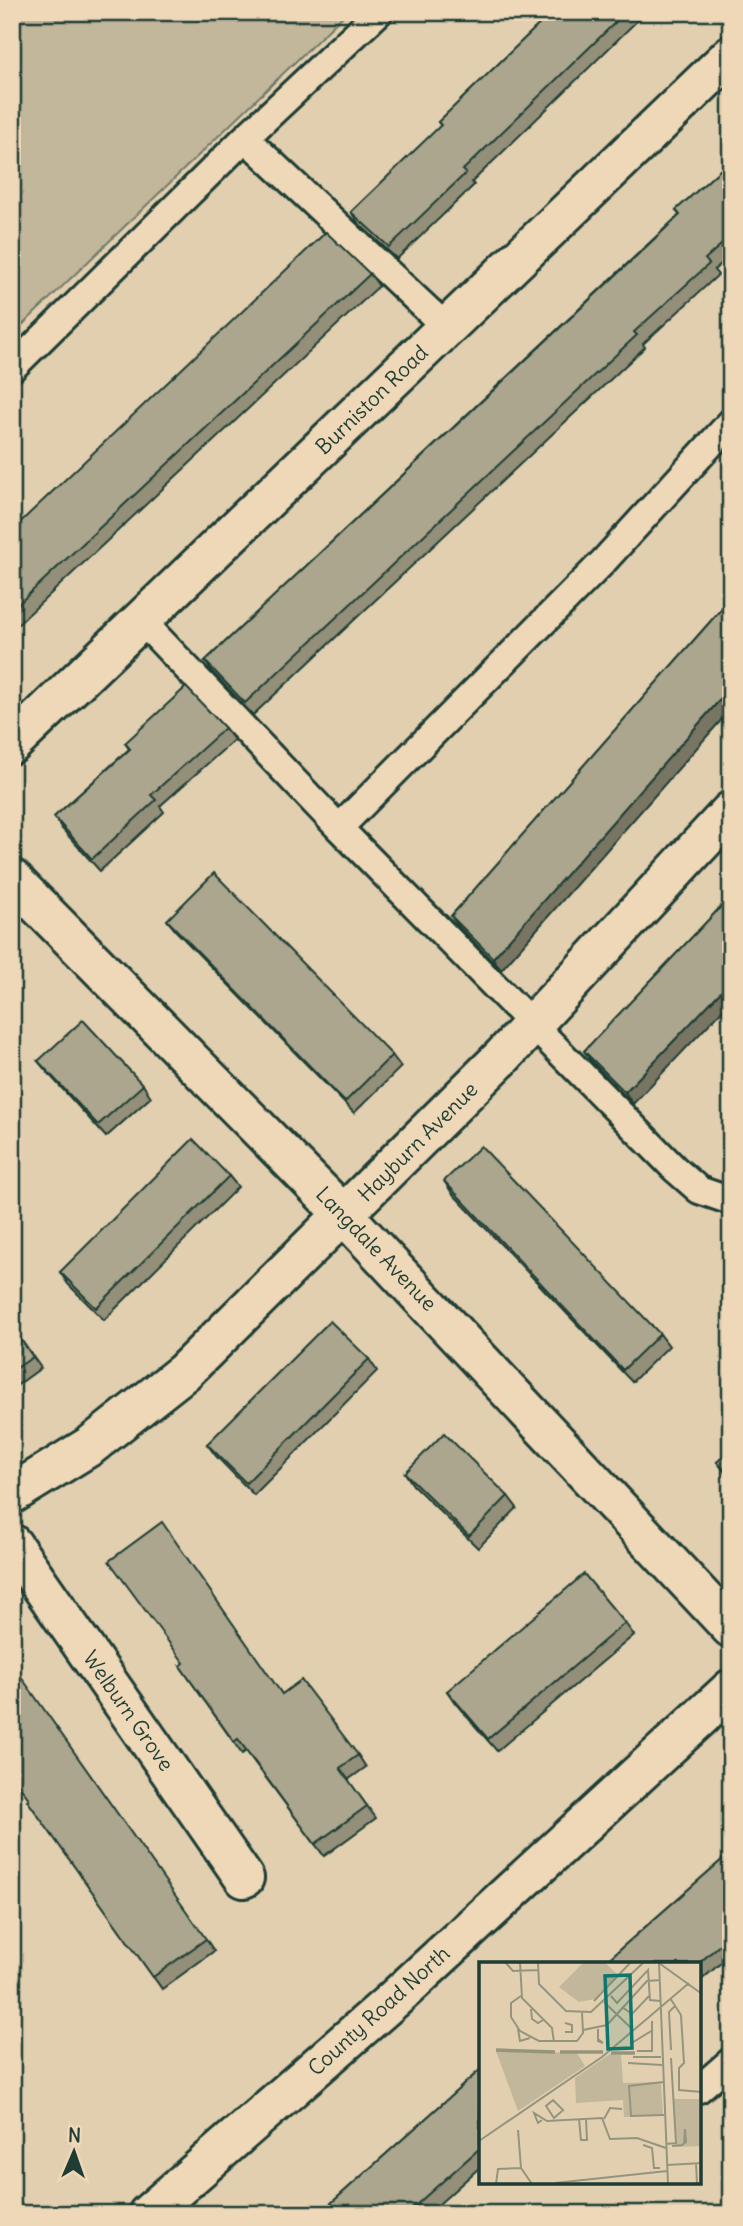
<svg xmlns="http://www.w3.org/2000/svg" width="743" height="2226" viewBox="0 0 743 2226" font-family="Delius,sans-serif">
	<rect width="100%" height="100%" fill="#e2cfb0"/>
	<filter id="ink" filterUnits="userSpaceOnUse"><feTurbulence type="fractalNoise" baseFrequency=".0143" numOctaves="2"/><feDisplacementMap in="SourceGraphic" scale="14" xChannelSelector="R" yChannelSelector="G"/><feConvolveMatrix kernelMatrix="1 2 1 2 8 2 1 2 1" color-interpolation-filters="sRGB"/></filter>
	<g filter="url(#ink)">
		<path fill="#c2b69b" stroke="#707a68" stroke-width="2" d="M12,12H347L12,335Z"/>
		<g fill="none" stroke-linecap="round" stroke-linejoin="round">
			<defs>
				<path id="lane" d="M245,138L447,328
					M12,368L245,138L379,12
					M141,620L339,828L602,563L731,422
					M339,828L675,1169L699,1190L731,1201
					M699,2089L731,2061"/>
				<path id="street" d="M12,744L731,55
					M12,879L344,1215L731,1628
					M12,1494L90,1446L184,1372L503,1056L731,811
					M12,1544L244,1878"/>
				<path id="secondary" d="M148,2214L393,2000L731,1689"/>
			</defs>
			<use href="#lane" stroke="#1f3d34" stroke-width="32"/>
			<use href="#street" stroke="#1f3d34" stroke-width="44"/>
			<use href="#secondary" stroke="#1f3d34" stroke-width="44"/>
			<use href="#lane" stroke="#efd8b8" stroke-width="26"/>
			<use href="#street" stroke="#efd8b8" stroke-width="38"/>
			<use href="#secondary" stroke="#efd8b8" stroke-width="38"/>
		</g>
		<path fill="#938f79" stroke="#1f3d34" stroke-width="2" d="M552,12H646L472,182L474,185L397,259L359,224L351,212L441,126L438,122Z
			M731,160V255L714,270L718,275L643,344L645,347L253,715L213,673L205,661L679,215L676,210Z
			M370,274L379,286L12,630V530Z
			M731,598L501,970L460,928L451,916Z
			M225,728L234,740L160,806L164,812L100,871L62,829L54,817L129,749L125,743Z
			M731,896L633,1104L593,1063L584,1051Z
			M167,920L392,1055L401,1067L354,1113L176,931Z
			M38,1061L143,1085L151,1097L106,1137L47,1072Z
			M229,1176L238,1187L104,1320L68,1284L60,1272Z
			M444,1181L660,1334L669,1346L632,1382L452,1193Z
			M12,1327L41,1368L12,1389Z
			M369,1359L377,1371L254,1495L216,1456L207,1444Z
			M731,1450V1480L717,1462Z
			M405,1473L508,1496L517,1508L478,1548L413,1485Z
			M625,1623L634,1635L497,1751L455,1703L447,1691Z
			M180,1666L282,1694L358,1755L366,1767L348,1780L376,1818L324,1856L246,1751L242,1754Z
			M36,1812L206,1939L214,1951L162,1989Z
			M731,1852V1954L699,1982V1964H603Z
			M480,2070V2167L428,2214H319Z"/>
		<path fill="#787463" stroke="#1f3d34" stroke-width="2" d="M731,687V709L501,970L493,958Z
			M731,981V1001L633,1104L625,1092Z"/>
		<path fill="#aba68d" stroke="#1f3d34" stroke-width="2" d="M552,12H626L463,170L466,173L389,247L351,212L441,125L438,122Z
			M731,160V236L705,259L709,264L634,332L637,335L245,703L205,661L680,215L676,210Z
			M326,232L370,274L12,610V530Z
			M731,598V687L493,958L451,916Z
			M186,687L225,728L151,795L156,800L92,859L54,817L130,749L125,743Z
			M214,873L392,1055L345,1102L167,920Z
			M731,896V981L625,1092L584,1051Z
			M83,1020L143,1085L98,1125L38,1061Z
			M193,1139L229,1176L96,1308L60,1272Z
			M481,1146L660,1334L623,1370L444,1181Z
			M330,1321L369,1359L246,1483L207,1444Z
			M12,1327L33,1357L12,1371Z
			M444,1433L508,1496L469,1536L405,1473Z
			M731,1450V1477L717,1462Z
			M162,1522L282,1694L301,1680L358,1755L340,1768L367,1806L315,1844L238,1739L234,1742L180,1666L184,1663L109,1561Z
			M584,1574L625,1623L488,1739L447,1691Z
			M12,1664L206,1939L153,1977L27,1800L29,1799L12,1775Z
			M731,1852V1935L698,1964H603Z
			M480,2070V2148L406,2214H319Z"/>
	</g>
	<g text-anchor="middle" stroke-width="7" stroke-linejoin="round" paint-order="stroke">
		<g font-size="21" fill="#1f3d34" stroke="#efd8b8">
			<text transform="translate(372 400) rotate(-44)" y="7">Burniston Road</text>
			<text transform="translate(418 1142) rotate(-45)" y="7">Hayburn Avenue</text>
			<text transform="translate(376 1249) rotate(46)" y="7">Langdale Avenue</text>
			<text transform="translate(128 1711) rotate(55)" y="7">Welburn Grove</text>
			<text transform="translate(379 2011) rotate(-42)" y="7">County Road North</text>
		</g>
	</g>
	<g transform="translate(479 1962)">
		<rect width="222" height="222" fill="#e2cfb0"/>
		<path d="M105,0H125L139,13L116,37L100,40L80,25ZM17,89L98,91L106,104L39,149ZM131,92L142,93L144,121L182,120L184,153L145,155L144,138L97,141L96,116ZM195,137H222V184L197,185Z" fill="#c2b69b"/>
		<path fill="none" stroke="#95957e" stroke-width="3.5" d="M17,88L76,90M81,90H124M132,91H156"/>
		<path fill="none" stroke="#94957e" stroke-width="2" d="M26,0L34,9L59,8M41,0L43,36L73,66L75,80M59,0L60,22L87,49L112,50L165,0M180,0L189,222M180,1L223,32M42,34L32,41V55L41,69L60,79H98L104,71L103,50M132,34L138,41L169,8L171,38L181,39M191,36L202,53L205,101L200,106V128L223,130M115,39L152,0M125,40L153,67M143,45L153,52L171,33M52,47L53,57L59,61L64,58M39,67L41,79L51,76M119,67V79L124,81L119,77M104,68L128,63L168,19L181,18M86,70H93V63L86,61M151,82L174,68M192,88L190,50L196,44M158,89H173V59M154,95H182M149,101L183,103M184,120L150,124L152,154L185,153M83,149L75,156L67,144L74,138L85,149M100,157L102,178H108L107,157M125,157L131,146L143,147M63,158L59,161L55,151L68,159L123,156L131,177L158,176L187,186M39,168L42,206M0,179L123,95L210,21M187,182L197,181L192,96M164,183L173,186L175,206H181M193,184L203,183L207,180L206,167L205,182M217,201L218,222M188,203L223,201M76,221L188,209M17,222L19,207L42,206L53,222"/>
		<path fill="#0f766e" fill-opacity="0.15" stroke="#0f766e" stroke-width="3.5" d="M151,13L153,86L129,87L126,14Z"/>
		<rect width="222" height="222" fill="none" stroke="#1f3d34" stroke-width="3.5"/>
	</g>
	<rect width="743" height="2226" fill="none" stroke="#efd8b8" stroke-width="42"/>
	<rect x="21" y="21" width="701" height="2184" fill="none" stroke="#1f3d34" stroke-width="2.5" filter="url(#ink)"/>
	<g transform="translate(74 2152) rotate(2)" stroke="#efd8b8" stroke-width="5" paint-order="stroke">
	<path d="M0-5L12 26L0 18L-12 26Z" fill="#1f3d34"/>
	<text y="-10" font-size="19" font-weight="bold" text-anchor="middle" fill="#1f3d34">N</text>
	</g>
</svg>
